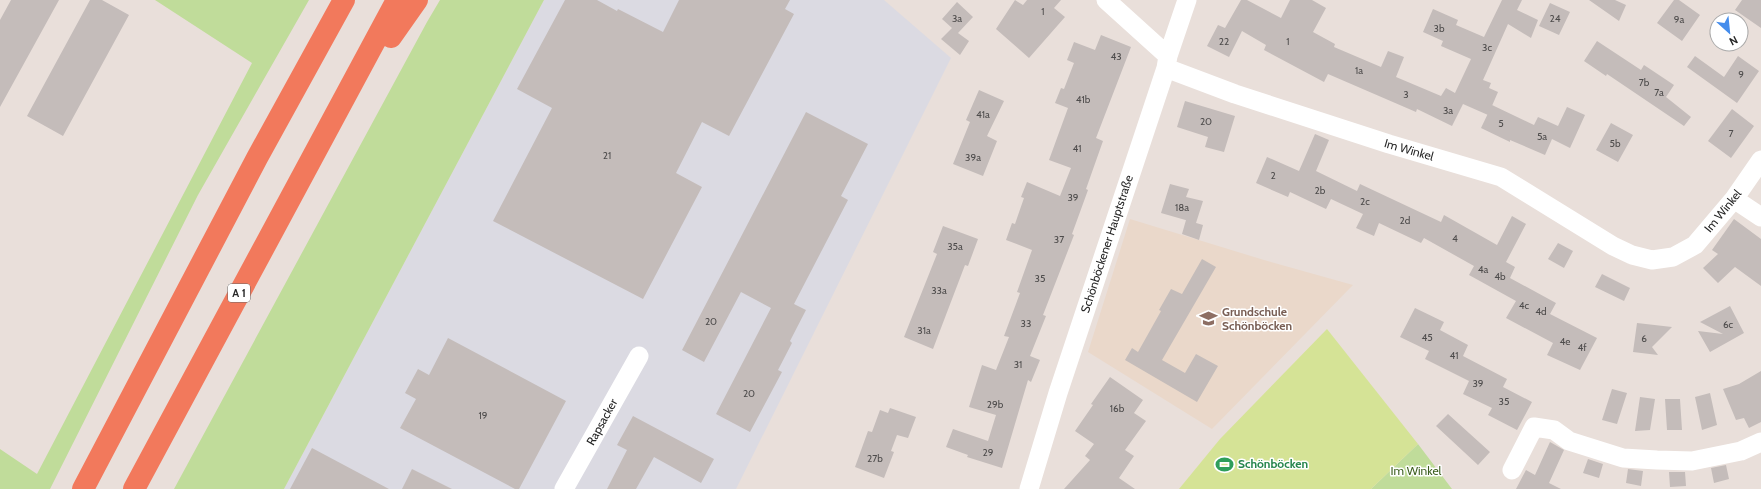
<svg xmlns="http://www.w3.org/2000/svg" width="1761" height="489" viewBox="0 0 1761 489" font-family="Cabin,sans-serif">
	<rect width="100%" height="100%" fill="#e9dfda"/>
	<path fill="#dbdae2" d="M544,0H884L951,58L736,489H284Z"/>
	<path fill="#ead8ca" d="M1130,219L1264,260L1353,285L1212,429L1088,352Z"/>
	<path fill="#c0dc9a" d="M155,0H309L198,195L50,489H0V449L37,474L252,63Z
		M440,0H544L284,489H174L427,22Z
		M1418,444L1452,489H1371Z"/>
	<path fill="#d5e396" d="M1327,329L1418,444L1371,489H1179L1220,439Z"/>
	<path fill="#c4bcba" d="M11,0H59L0,107V20Z
		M90,0H102L129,15L63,136L27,116Z
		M565,0H597L617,11L618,9L663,32L679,0H790L785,9L794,14L729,136L702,122L676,173L702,187L643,299L493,221L552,108L517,89Z
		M1015,0L1023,5L1027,0H1061L1054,8L1065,17L1029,58L996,29Z
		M1241,0H1247L1281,18L1290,0H1312L1326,8L1313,32L1335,44L1334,47L1381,67L1388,51L1404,57L1396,77L1441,96L1446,88L1455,93L1471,59L1441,46L1443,41L1423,32L1433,9L1458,20L1456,25L1484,37L1502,0H1522L1517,10L1538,20L1531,38L1508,24L1483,80L1491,83L1489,88L1498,92L1488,115L1463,104L1452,126L1417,109L1416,112L1328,74L1324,82L1264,50L1266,45L1242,31L1229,57L1207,46L1218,25L1225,28Z
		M1589,0H1615L1626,5L1619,21Z
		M1674,0H1679L1700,15L1682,41L1657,23Z
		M1742,0H1761V28L1735,10Z
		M957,2L973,17L958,33L969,41L960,55L941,39L952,28L942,19Z
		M1550,3L1570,12L1559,35L1539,26Z
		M1101,35L1131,47L1096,138L1103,141L1086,189L1088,190L1072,234L1074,235L1043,315L1046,316L1030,356L1040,360L1031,382L1028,380L1002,468L967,457L968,455L946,447L953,429L988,441L996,415L969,407L982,365L996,370L1009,337L1004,336L1020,293L1017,292L1032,250L1006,240L1012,223L1015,224L1024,198L1021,197L1027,182L1060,196L1071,168L1049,160L1068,108L1055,103L1061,88L1064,89L1074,63L1067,60L1074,42L1095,50Z
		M1597,41L1641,70L1644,65L1674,85L1666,97L1691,117L1684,126L1607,74L1606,76L1584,61Z
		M1695,56L1724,77L1738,56L1759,71L1737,103L1687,67Z
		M979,90L1004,101L987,136L997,141L983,176L953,164L970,122L966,120Z
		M1185,101L1235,116L1224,152L1205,147L1208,137L1177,127Z
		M1492,105L1534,125L1538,117L1558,126L1567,107L1585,115L1570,148L1552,139L1545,155L1510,140V142L1481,128Z
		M1732,109L1754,126L1731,158L1708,141Z
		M806,112L868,144L841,196L848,200L794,304L806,310L790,341L792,343L778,370L782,372L750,432L716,414L771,308L741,292L704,362L682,350Z
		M1611,123L1633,135L1618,162L1596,150Z
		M1315,134L1329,140L1316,171L1357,191L1360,184L1441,222L1444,215L1497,245L1512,216L1526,224L1506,262L1515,267L1510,278L1556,303L1550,314L1597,338L1580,370L1547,355L1553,343L1506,318L1516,301L1469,275L1474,266L1424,238L1421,243L1379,223L1374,236L1356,228L1363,214L1331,199L1326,209L1290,192L1288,197L1256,183L1267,157L1299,171Z
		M1170,184L1189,189L1186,197L1203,201L1196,223L1161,213Z
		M1734,219L1761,239V286L1735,267L1718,283L1703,268L1718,254L1712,250Z
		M1186,220L1203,225L1199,240L1182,234Z
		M943,226L978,239L968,266L965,265L933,349L904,337L937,254L933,252Z
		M1558,243L1573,251L1564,268L1548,259Z
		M1202,259L1216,267L1162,360L1185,373L1196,354L1218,366L1197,402L1125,360L1132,348L1138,352L1161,311L1159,310L1171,289L1182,294Z
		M1602,274L1630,288L1624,301L1595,287Z
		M1730,306L1744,333L1710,352L1698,331L1723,334L1700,322Z
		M1415,308L1444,322L1440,330L1468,345L1463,356L1507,379L1503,387L1532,402L1517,430L1488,415L1492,408L1463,394L1469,381L1425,359L1429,351L1400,337Z
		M1637,323L1672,327L1652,347L1658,355L1633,352Z
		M448,338L566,401L519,489H515L400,428L416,399L405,393L418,369L429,375Z
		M1761,371V422L1749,428L1744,418L1736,420L1723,389L1739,384Z
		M1110,377L1143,400L1134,413L1146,421L1125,450L1134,456L1119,478L1135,489H1064L1090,460L1085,456L1094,444L1075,431L1093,405L1091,404Z
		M1612,389L1627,393L1617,424L1602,420Z
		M1710,393L1717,425L1702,430L1695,397Z
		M1640,397L1655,399L1650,430L1635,431Z
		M1665,399H1680L1682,430H1667Z
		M890,408L916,417L908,438L897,435L891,451L894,452L884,478L855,467L868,431L872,432L880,410L888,413Z
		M1448,414L1490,452L1478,465L1436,426Z
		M633,416L714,459L701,483L654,457L636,489H607L627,450L617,445Z
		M1550,442L1564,450L1549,483L1561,489H1516L1526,470L1535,475Z
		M312,448L389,489H290Z
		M1588,459L1603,464L1599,478L1583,473Z
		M1726,465L1729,479L1714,483L1711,468Z
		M412,469L452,489H402Z
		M1628,469L1643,471L1641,486L1626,483Z
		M1669,472H1685L1686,486L1670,487Z"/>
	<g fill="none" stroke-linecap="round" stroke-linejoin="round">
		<path stroke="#fff" stroke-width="19" d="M1106,0L1168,56
			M1166,68L1235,94L1389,144L1501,177L1613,246L1632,255L1652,260L1673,257L1695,245L1734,199L1761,160
			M1734,199L1761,217
			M1512,470L1534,427L1554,430L1569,441L1623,458L1657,460L1692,461L1741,451L1761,442
			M564,489L639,356
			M1029,489L1058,393L1166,68L1168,56L1187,0"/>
		<path stroke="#f2795c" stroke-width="22" d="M391,37L417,0
			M83,489L257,158L344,0
			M134,489L397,0"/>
	</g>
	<defs>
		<symbol id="school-bare" viewBox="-9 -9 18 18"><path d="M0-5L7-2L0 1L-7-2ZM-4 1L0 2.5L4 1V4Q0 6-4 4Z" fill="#8d6e63" stroke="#fff" stroke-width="2.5" paint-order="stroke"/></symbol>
		<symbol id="stadium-bare" viewBox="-9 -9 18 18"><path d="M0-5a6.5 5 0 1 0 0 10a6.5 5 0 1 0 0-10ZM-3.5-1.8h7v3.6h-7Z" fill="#2e9e5b" stroke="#fff" stroke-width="2.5" paint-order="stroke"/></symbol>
	</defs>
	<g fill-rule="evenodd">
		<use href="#school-bare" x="1196" y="306" width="25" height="25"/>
		<use href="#stadium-bare" x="1212" y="452" width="25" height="25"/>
	</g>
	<g text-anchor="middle" stroke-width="3" stroke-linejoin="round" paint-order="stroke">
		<g font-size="10" fill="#4e4c4c">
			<text x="1043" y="15">1</text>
			<text x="957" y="22">3a</text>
			<text x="1555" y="22">24</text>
			<text x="1679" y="23">9a</text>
			<text x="1439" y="32">3b</text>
			<text x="1224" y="45">22</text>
			<text x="1288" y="45">1</text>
			<text x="1487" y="51">3c</text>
			<text x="1116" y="60">43</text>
			<text x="1359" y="74">1a</text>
			<text x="1741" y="78">9</text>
			<text x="1644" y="86">7b</text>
			<text x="1659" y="96">7a</text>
			<text x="1406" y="98">3</text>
			<text x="1083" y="103">41b</text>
			<text x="1448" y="114">3a</text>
			<text x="983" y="118">41a</text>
			<text x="1206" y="125">20</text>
			<text x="1501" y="127">5</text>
			<text x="1731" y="137">7</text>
			<text x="1542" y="140">5a</text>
			<text x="1615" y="147">5b</text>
			<text x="1077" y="152">41</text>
			<text x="607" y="159">21</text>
			<text x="973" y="161">39a</text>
			<text x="1273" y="179">2</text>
			<text x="1320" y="194">2b</text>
			<text x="1073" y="201">39</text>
			<text x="1365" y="205">2c</text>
			<text x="1182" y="211">18a</text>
			<text x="1405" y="224">2d</text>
			<text x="1455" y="242">4</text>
			<text x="1059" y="243">37</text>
			<text x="955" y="250">35a</text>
			<text x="1483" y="273">4a</text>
			<text x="1500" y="280">4b</text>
			<text x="1040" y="282">35</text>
			<text x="939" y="294">33a</text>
			<text x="1524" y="309">4c</text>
			<text x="1541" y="315">4d</text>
			<text x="711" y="325">20</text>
			<text x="1026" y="327">33</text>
			<text x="1728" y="328">6c</text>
			<text x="924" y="334">31a</text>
			<text x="1427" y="341">45</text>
			<text x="1644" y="342">6</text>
			<text x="1565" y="345">4e</text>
			<text x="1582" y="351">4f</text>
			<text x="1454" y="359">41</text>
			<text x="1018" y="368">31</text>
			<text x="1478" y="387">39</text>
			<text x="749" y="397">20</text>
			<text x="1504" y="405">35</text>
			<text x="995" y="408">29b</text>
			<text x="1117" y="412">16b</text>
			<text x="483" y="419">19</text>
			<text x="988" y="456">29</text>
			<text x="875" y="462">27b</text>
		</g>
		<rect fill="#fff" stroke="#686868" stroke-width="1" x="228" y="284" width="22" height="18" rx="3"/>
		<g font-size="11" font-weight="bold" fill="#272727">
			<text x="239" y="297">A 1</text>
		</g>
		<g font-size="12" fill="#272727" stroke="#fff">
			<text transform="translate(1409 150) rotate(16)" y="4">Im Winkel</text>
			<text transform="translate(1723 211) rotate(-51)" y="4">Im Winkel</text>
			<text transform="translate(1107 244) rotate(-72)" y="4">Schönböckener Hauptstraße</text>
			<text transform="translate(602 422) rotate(-61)" y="4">Rapsacker</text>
		</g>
		<g font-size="12" font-weight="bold" fill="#785e54" stroke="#fff" text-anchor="start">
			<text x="1222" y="316">Grundschule<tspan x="1222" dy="14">Schönböcken</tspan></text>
		</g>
		<g font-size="12" font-weight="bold" fill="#27864d" stroke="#fff" text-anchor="start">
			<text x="1238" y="468">Schönböcken</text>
		</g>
		<g font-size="12" fill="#3b5e1e" stroke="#fff">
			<text x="1416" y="475">Im Winkel</text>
		</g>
	</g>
	<g transform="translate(1729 32) rotate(153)"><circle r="19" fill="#ffffff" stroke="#a9a9a9"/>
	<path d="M0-3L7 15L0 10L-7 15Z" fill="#448cec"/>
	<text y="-6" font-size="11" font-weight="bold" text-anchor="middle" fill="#272727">N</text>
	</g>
</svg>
